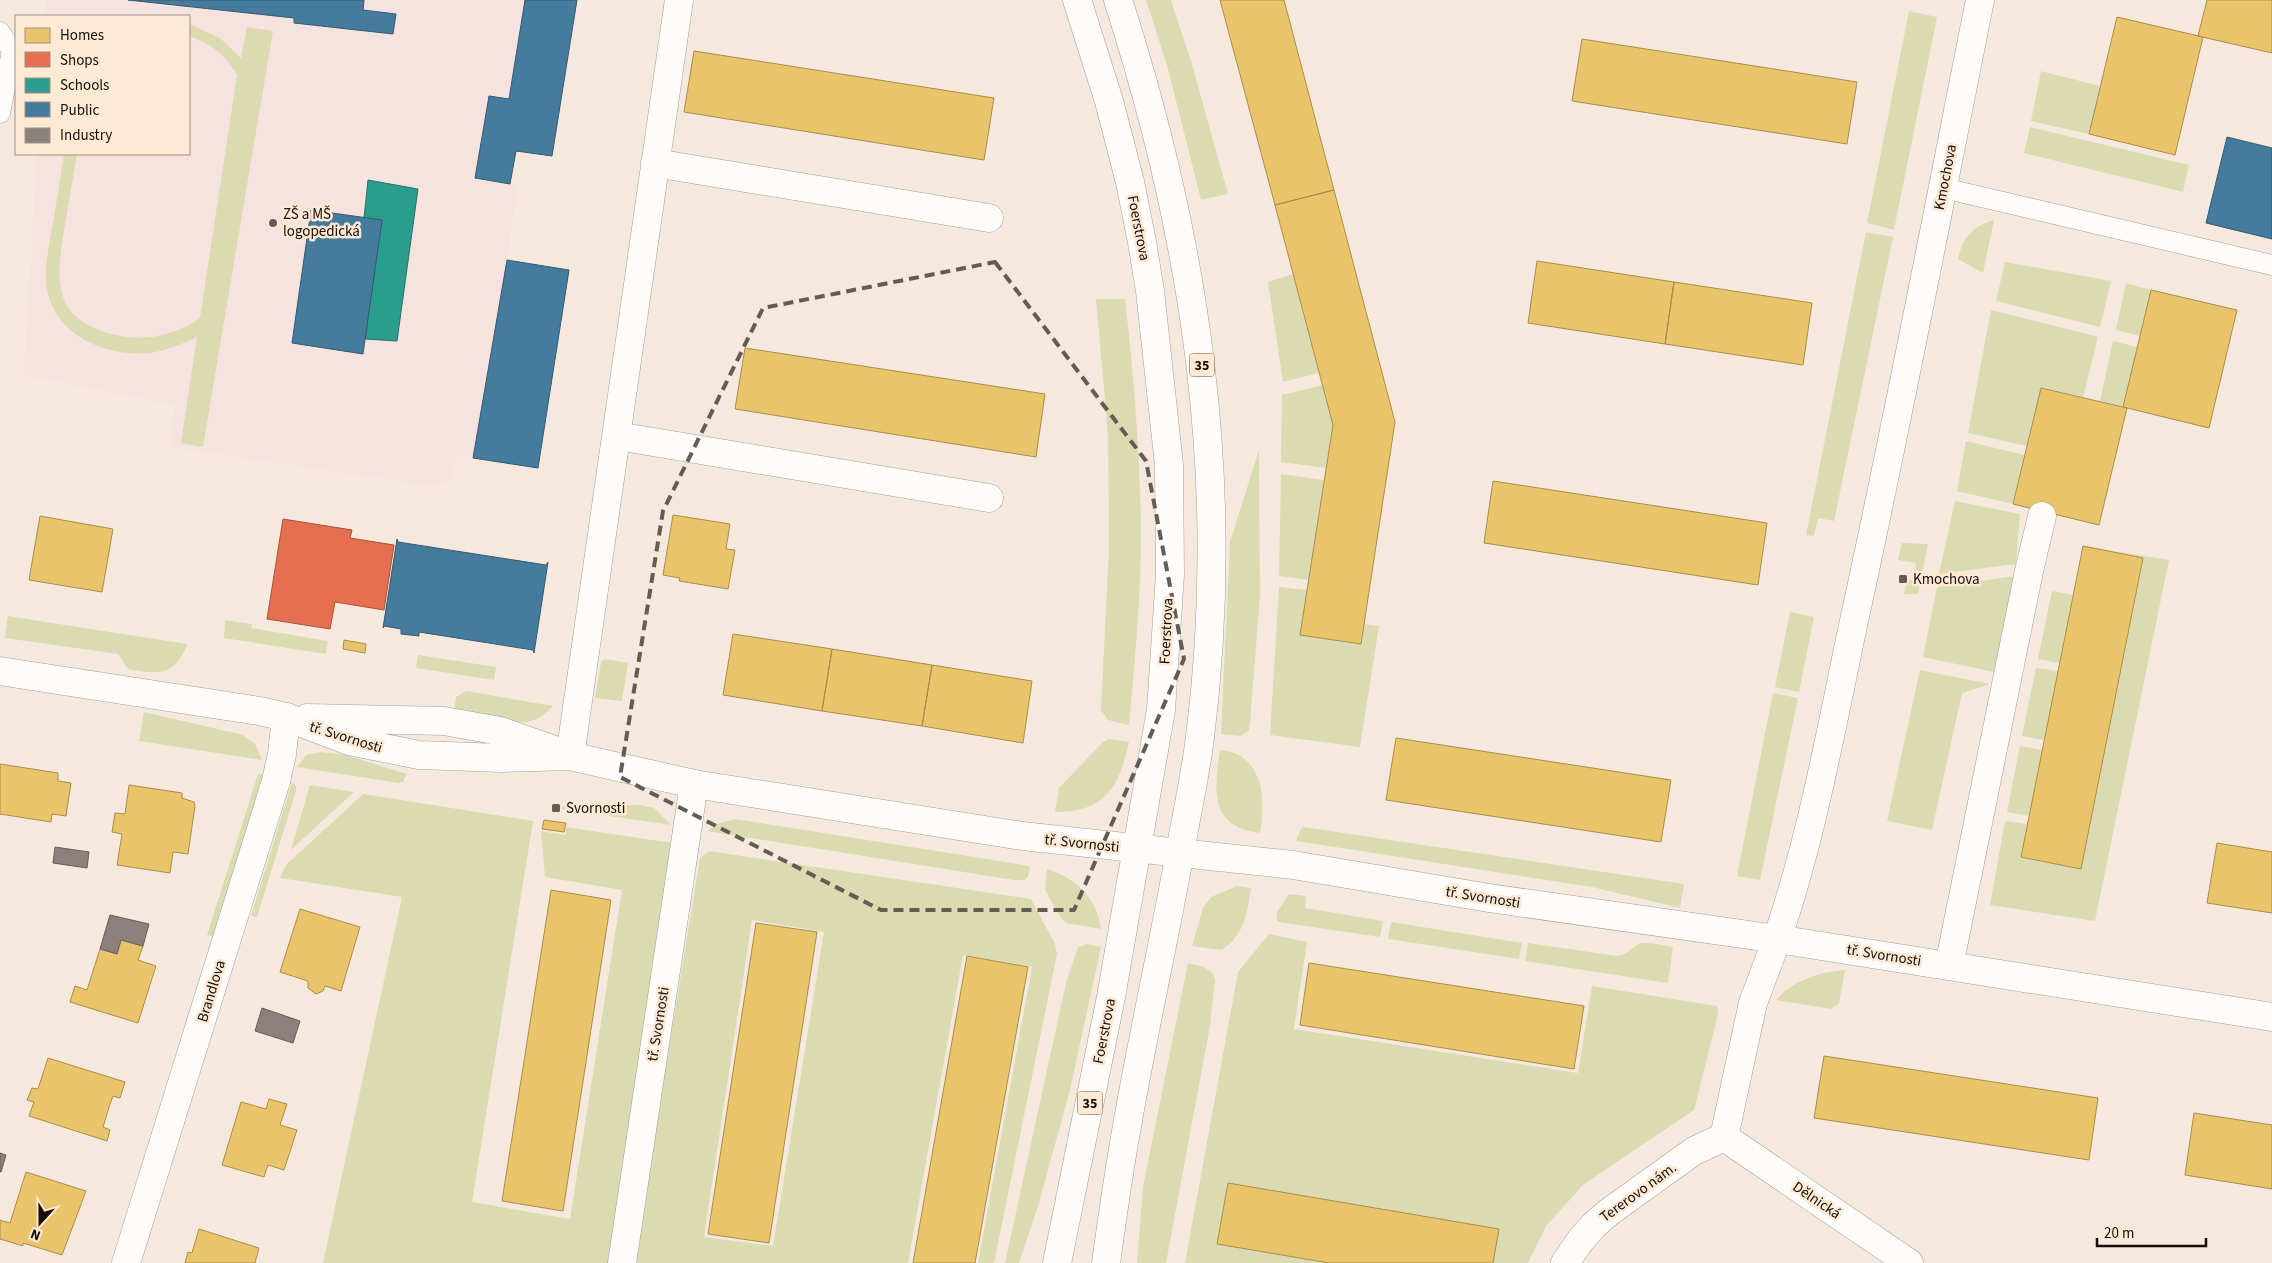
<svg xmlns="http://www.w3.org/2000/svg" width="2272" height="1263" viewBox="0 0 2272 1263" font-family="'Source Sans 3',sans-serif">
	<rect width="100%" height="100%" fill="#f5e9de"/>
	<path fill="#f6e2df" d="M46,0H577L552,156L516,151L510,184L518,186L507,260L569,270L538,468L457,455L453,477L435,487L171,447L174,405L24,375L37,154H189V16H45Z"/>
	<path fill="#dbdbb2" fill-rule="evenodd" d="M1146,0H1171L1191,61L1228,194L1201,200L1167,65Z
		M1909,11L1937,17L1894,230L1867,223Z
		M189,24L220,38L241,58L247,27L273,31L203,447L181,443L197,337C181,344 165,352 147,353C100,357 47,330 46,278C45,263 49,248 51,233C56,207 60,180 64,154H77C73,178 69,201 65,225C56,279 50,320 116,335C145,342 176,335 200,318L237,75C224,53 213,45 189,36Z
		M2041,71L2100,86L2089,134L2031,121Z
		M2030,127L2189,165L2183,192L2024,153Z
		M1994,220L1983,273L1958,259C1963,238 1972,226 1994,220Z
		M1866,232L1893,237L1834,521L1818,518L1814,536L1806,535Z
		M2005,262L2111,281L2100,327L1996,301Z
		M1293,274L1319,373L1283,382L1268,282Z
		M2126,283L2151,290L2140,336L2116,330Z
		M1096,299H1125C1134,376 1140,453 1141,531C1141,595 1135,660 1129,725L1108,720L1101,710L1109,547L1108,435Z
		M1991,310L2098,337L2083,397L2041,388L2027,446L1968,433Z
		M2113,341L2137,347L2123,407L2100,401Z
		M1322,385L1333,425L1326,468L1281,462L1282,395Z
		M1966,441L2025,455L2013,504L1957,491Z
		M1259,450L1260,595L1250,723L1249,730L1241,736L1221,734L1230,542Z
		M1281,474L1324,480L1309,580L1279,576Z
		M1955,501L2020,514L2016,564L1939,574Z
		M1902,543L1928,544L1918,594H1904L1907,580H1913L1916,563L1898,560Z
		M2083,546L2169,560L2095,921L1990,905L2005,821L2027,824L2021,857L2080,869L2143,559Z
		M2015,576L1994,672L1923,657L1937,587Z
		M1279,587L1307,590L1300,635L1361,644L1364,624L1379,626L1360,747L1270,735Z
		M2052,591L2073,595L2059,663L2038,659Z
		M1790,612L1814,617L1799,692L1775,687Z
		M8,616L187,644C177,676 155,675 128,669L118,654L5,638Z
		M225,620L252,624L251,628L328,641L326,654L224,638Z
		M418,655L496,667L494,680L416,668Z
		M605,659L628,663L622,701L595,698L601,662Z
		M2036,668L2058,671L2044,740L2022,736Z
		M1920,670L1990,684L1962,693L1932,830L1887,821Z
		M466,691L553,706C547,712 542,717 534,720C515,728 474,717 454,713L456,697Z
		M1773,693L1798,698L1760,880L1737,876Z
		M144,712L243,735L255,744L262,760L139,741Z
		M1109,739L1129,742C1119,787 1106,812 1055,812L1059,788L1103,742Z
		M2020,746L2042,750L2029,816L2007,812Z
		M1220,750C1226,751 1234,752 1239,755C1266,771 1264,807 1260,833C1209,827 1214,790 1220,750Z
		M321,752L346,755L407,774L403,782L398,783L297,767L306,755Z
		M258,774L264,775L213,936L207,935Z
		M292,782L296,786V791L257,917L251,916Z
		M310,785L354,792L291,850Z
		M363,794L533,821L472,1202L570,1219L622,890L545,877L541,831L565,835L566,827L672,843L609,1263H323L402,897L280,878L286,865Z
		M641,805L654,808L671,825L561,809L563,806Z
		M735,819L1030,866L1028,877L1025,880H1014L707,831L716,824Z
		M1303,827L1684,884L1680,908L1592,887L1296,841L1300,830Z
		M709,851L1031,899L1055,944L1057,954L994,1263H978L1032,967L963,955L908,1263H637V1243L700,858ZM752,920L824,932L773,1246L704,1237Z
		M1047,869C1076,878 1097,898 1101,929L1066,923L1059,915L1045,890Z
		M1237,886L1251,888C1248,911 1244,937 1221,950L1192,946L1203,908L1211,897Z
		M1289,894L1306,896L1305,908L1383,921L1380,937L1279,922L1276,919L1277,912Z
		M1391,922L1522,943L1519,959L1388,939Z
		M1269,934L1307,942L1294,1029L1578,1073L1592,986L1717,1006L1718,1014L1694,1110L1584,1184L1546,1226L1528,1263H1185L1238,972Z
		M1528,943L1617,956C1627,955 1628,950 1637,945C1645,940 1664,946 1673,947L1668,983L1525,961Z
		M1087,944L1101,947L1070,1090L1038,1206L1019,1263H1005L1066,983L1078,947Z
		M1188,963C1200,966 1212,967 1215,980L1210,1026L1166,1263H1137L1143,1187Z
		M1845,970L1839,1003L1831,1009L1776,1000C1793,980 1820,972 1845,970Z"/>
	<path fill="#e9c46a" stroke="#aa8d4c" d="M1220,0H1284L1334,190L1275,205Z
		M2207,0H2272V53L2198,36Z
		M2117,17L2203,37L2175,155L2089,134Z
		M1582,39L1857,82L1847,144L1572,101Z
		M694,51L994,98L984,160L684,112Z
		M1334,190L1395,422L1361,644L1300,635L1333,425L1275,205Z
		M1537,261L1674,282L1665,344L1528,323Z
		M1674,282L1812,303L1803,365L1665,344Z
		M2151,290L2237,310L2209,428L2123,407Z
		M745,348L1045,394L1036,457L735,409Z
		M2041,388L2127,408L2099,525L2013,504Z
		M1493,481L1767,523L1758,585L1484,543Z
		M673,515L730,524L726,549L735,550L728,589L679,581L680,578L663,575Z
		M40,516L113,529L102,592L29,580Z
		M2083,546L2143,558L2081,869L2021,857Z
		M733,634L832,649L822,711L723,695Z
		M344,640L366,644L365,653L343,649Z
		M832,649L932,665L922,726L822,711Z
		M932,665L1032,681L1023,743L922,726Z
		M1396,738L1671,780L1661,842L1386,800Z
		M0,764L58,773V781L71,783L66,816L52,814L51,822L0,814Z
		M129,785L182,793V798L194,802L195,806L188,854L173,852L170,873L117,865L122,834L112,832L115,813L125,814Z
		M544,820L566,823L564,832L542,829Z
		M2217,843L2272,852V913L2207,903Z
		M551,890L611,900L563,1211L502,1201Z
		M300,909L360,927L341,991L325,986L323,991L316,994L308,988V981L280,972Z
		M756,923L817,932L769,1243L708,1234Z
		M121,940L143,946L138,960L156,966L138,1023L70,1002L75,986L87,990L100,949L117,954Z
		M967,956L1028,967L975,1263H913Z
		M1309,963L1584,1006L1574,1069L1300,1025Z
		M1824,1056L2098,1098L2089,1160L1814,1118Z
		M48,1058L125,1082L120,1098L113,1096L109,1107L103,1127L110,1130L107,1141L29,1116L34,1102L27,1100L32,1088L38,1089Z
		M269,1099L287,1104L280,1125L297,1130L284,1170L268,1165L264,1177L222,1165L241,1102L266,1109Z
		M2194,1113L2272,1125V1189L2185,1175Z
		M26,1172L86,1191L62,1255L23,1243V1246L0,1239V1220L10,1223Z
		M1228,1183L1499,1229L1493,1263H1329L1217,1244Z
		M199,1229L259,1248L255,1263H185L188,1252L192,1253Z"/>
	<path fill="#e76f51" stroke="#a8523a" d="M283,519L352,530L350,538L394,545L384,610L335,602L330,629L267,619Z"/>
	<path fill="#2a9d8f" stroke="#247266" d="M368,180L418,189L397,341L365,339L382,220L364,218Z"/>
	<path fill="#457b9d" stroke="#375a70" d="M128,0H364L363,10L396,14L393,34L294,23V18Z
		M525,0H577L552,156L516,151L510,184L475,178L489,96L509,99Z
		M2227,137L2272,148V239L2206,223Z
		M311,210L382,220L363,354L292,343Z
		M507,260L569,270L538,468L473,458Z
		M397,539L398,542L546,565L548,562L534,653L533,650L419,632V636L401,634V629L384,626L383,628Z"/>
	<path fill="#8a817c" stroke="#675e59" d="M55,847L89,852L87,868L53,863Z
		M110,915L149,924L143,946L121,940L117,954L100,949Z
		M262,1008L300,1021L293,1043L255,1031Z
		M0,1153L6,1155L1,1172H0Z"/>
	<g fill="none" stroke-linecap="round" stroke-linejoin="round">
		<defs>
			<path id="service" d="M0,32L12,51L0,113
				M1943,188L2272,265"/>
			<path id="minor" d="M655,163L989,218
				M617,436L989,498
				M570,756L679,0
				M1949,966L2029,571L2042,516
				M1724,1137L1753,1003L1777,939L2272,1017
				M1724,1137L1909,1263
				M126,1263L276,781L282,754L286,717
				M622,1263L694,784
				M1565,1263L1580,1241L1593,1226L1609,1212L1694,1151L1724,1137"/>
			<path id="tertiary" d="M0,671L259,711L286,717L349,741L419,755L502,758L570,756L694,784L1022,836L1293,865L1489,898L1777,939C1813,834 1832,724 1855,616C1900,411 1939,205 1980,0
				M307,718L444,721L500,731L557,751"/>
			<path id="primary" d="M1057,1263L1111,997L1161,710L1170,574L1169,465L1150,291L1142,242L1130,182L1109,101L1077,0
				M1106,1263C1111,1227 1116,1191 1122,1155C1138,1057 1160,961 1178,863C1185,821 1195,779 1200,737C1232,483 1196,242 1118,0"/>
		</defs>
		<use href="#service" stroke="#a69d93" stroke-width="21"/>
		<use href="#minor" stroke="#a69d93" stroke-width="29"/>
		<use href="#tertiary" stroke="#a69d93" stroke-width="29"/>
		<use href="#primary" stroke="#a69d93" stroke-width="29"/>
		<use href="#service" stroke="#fefcfa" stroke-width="20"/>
		<use href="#minor" stroke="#fefcfa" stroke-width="28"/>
		<use href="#tertiary" stroke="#fefcfa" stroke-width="28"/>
		<use href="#primary" stroke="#fefcfa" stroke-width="28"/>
	</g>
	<path fill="none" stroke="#645b52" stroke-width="4" stroke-dasharray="10 6" stroke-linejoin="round" d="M995,262L1146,461L1184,659L1074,910H881L620,777L663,511L763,308Z"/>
	<g fill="#645b52" stroke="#fee9d5" stroke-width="2">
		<circle cx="273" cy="223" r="5"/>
		<rect x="1898" y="574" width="10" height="10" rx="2.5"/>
		<rect x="551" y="803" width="10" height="10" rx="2.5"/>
	</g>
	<g text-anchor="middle" stroke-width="5" stroke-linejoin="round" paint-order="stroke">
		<g fill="#fee9d5" stroke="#5c5044" stroke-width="1">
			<rect x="1189.5" y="353.5" width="25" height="23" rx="4"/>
			<rect x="1077.5" y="1091.5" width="25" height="23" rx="4"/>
		</g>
		<g font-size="14" font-weight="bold" fill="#160e06">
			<text x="1202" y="370">35</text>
			<text x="1090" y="1108">35</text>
		</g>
		<g font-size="15" fill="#160e06" stroke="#fee9d5">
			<text transform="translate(1945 177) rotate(-79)" y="5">Kmochova</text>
			<text transform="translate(1139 228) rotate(79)" y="5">Foerstrova</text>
			<text transform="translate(1166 631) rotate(-87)" y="5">Foerstrova</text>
			<text transform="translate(346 737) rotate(17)" y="5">tř. Svornosti</text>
			<text transform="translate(1082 843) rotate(6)" y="5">tř. Svornosti</text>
			<text transform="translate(1483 897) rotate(9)" y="5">tř. Svornosti</text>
			<text transform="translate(1884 955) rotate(9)" y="5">tř. Svornosti</text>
			<text transform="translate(211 991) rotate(-73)" y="5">Brandlova</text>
			<text transform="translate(658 1024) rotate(-81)" y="5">tř. Svornosti</text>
			<text transform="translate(1104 1031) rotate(-79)" y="5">Foerstrova</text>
			<text transform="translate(1638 1192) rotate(-36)" y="5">Tererovo nám.</text>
			<text transform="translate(1817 1200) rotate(34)" y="5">Dělnická</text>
		</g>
		<g font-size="15" fill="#160e06" stroke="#fee9d5" text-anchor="start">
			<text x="283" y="219">ZŠ a MŠ<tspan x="283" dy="17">logopedická</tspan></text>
			<text x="1913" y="584">Kmochova</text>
			<text x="566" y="813">Svornosti</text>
		</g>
	</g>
	<rect x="15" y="15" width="175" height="140" fill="#fee9d5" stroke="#a19182"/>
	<rect x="25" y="28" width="25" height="15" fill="#e9c46a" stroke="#a19182"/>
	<text x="60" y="40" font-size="15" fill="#160e06">Homes</text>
	<rect x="25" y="52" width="25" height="15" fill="#e76f51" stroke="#a19182"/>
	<text x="60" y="65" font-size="15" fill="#160e06">Shops</text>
	<rect x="25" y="78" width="25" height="15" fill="#2a9d8f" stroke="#a19182"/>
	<text x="60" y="90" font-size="15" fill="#160e06">Schools</text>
	<rect x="25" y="102" width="25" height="15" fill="#457b9d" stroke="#a19182"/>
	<text x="60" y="115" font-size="15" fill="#160e06">Public</text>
	<rect x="25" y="128" width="25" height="15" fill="#8a817c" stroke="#a19182"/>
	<text x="60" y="140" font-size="15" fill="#160e06">Industry</text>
	<g transform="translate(40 1223) rotate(201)" stroke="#fee9d5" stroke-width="4" paint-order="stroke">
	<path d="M0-4L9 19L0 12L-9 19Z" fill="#160e06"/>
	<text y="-8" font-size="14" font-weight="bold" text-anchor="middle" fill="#160e06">N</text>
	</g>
	<path d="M2097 1238v8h109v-8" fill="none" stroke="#160e06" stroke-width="2.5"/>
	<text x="2104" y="1238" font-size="15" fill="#160e06" stroke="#fee9d5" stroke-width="4" paint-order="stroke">20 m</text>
</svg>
